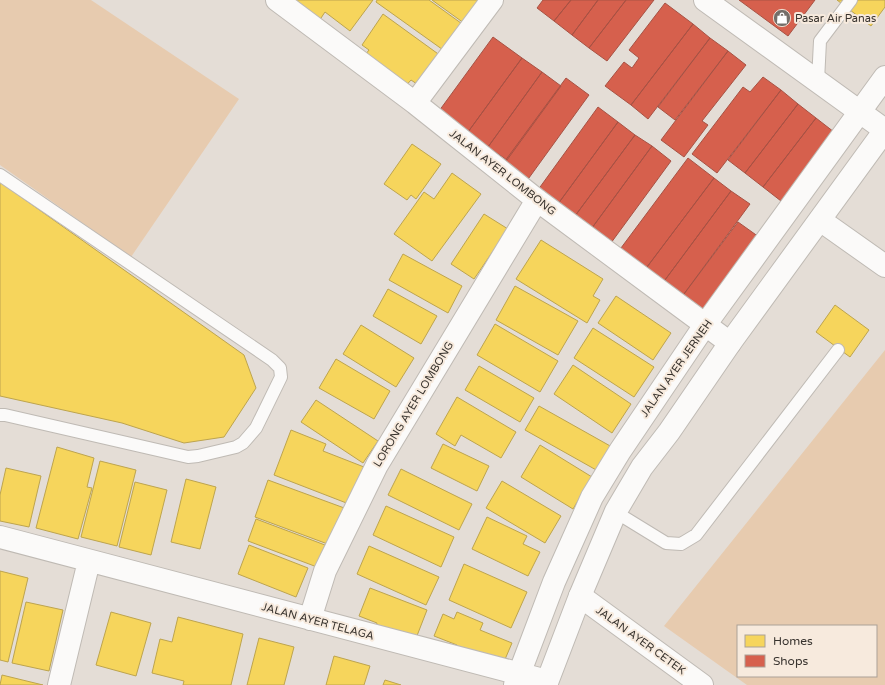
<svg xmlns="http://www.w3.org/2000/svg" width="885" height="685" viewBox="0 0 885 685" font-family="'Varela Round',sans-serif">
	<rect width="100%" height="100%" fill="#e4ddd6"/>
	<path fill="#e7cbaf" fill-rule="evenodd" d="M0,0H91L239,99L131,257L0,165Z
		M885,350V685H747L664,626ZM738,626H876V676H738Z"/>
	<path fill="#f6d55c" stroke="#bda44e" d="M291,0H373L350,31L325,12L317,24Z
		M377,0H429L465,26L446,52L376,2Z
		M432,0H487L468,26Z
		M837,0H885V7L871,26Z
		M383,14L441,56L420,86L411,80L403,89L362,59L369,50L362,45Z
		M412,144L441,164L416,199L411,195L407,200L384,184Z
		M452,173L481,194L432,261L394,234L424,192L434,199Z
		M0,182L244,355L256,388L224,437L184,443L122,423L0,396Z
		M484,214L508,229L474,279L451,264Z
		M541,240L603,279L593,296L600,300L587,323L516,279Z
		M403,254L462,286L448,313L389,280Z
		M515,286L578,321L558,355L496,320Z
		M388,289L437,316L421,344L373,316Z
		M616,296L671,333L653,360L598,323Z
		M835,305L869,330L850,357L816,332Z
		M495,324L558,361L540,392L477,355Z
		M361,325L414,358L396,387L343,354Z
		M593,328L654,367L634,397L574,358Z
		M336,359L390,391L374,419L319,388Z
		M573,365L631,404L612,433L554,394Z
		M479,366L534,398L520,422L465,390Z
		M457,397L516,432L501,458L461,435L455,446L436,434Z
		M316,400L378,441L363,463L301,422Z
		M539,406L612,447L598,471L525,430Z
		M291,430L326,444L323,451L364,467L349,504L274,475Z
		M443,444L489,466L477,491L431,468Z
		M540,445L592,477L573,509L521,477Z
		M57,447L94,458L87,487L92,488L78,539L36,528Z
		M100,461L136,470L117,546L81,537Z
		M6,468L41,476L29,527L0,521V495Z
		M401,469L472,504L459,530L388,495Z
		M186,479L216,487L200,549L171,542Z
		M268,480L347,509L333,546L255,517Z
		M502,481L561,516L545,543L486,508Z
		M135,482L167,490L151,555L119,547Z
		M386,506L454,537L441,567L373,535Z
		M487,517L527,536L523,544L540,552L528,576L472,549Z
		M256,519L325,545L317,567L248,541Z
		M249,545L308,568L296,597L238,574Z
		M369,546L439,577L426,605L357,574Z
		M464,564L527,592L511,628L449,600Z
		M0,571L28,578L8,662L0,660Z
		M370,588L427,610L413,646L374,631L377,623L359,616Z
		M26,602L63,610L49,671L12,663Z
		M111,612L151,623L136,676L96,665Z
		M457,612L483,623L480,630L512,643L503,664L453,654L457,645L434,636L443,614L454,619Z
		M178,617L243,634L231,685H183L184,681L152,673L160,639L172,642Z
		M259,638L294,647L284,685H247Z
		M334,656L370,666L364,685H326Z
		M2,675L43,685H0Z
		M385,680L401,685H383Z"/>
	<path fill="#d6604d" stroke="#a75244" d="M543,0H571L554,21L537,8Z
		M571,0H598L572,35L554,21Z
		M598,0H626L589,48L572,35Z
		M626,0H654L607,61L589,48Z
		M739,0H815L788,36Z
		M665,3L693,24L631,105L605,86L624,62L632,68L639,58L629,50Z
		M693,24L710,38L648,119L631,105Z
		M493,37L522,58L468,132L439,111Z
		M710,38L728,51L675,120L658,107Z
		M728,51L746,65L702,121L708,125L684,157L661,140Z
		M522,58L542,72L488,147L468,132Z
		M542,72L561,86L507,160L488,147Z
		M763,77L781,90L717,173L692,154L743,87L750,92Z
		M566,78L589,95L526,182L502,165Z
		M781,90L798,104L745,173L728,160Z
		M798,104L816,118L763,187L745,173Z
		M598,107L618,122L555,208L535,194Z
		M816,118L834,132L781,201L763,187Z
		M618,122L635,135L572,220L555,208Z
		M635,135L652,146L589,232L572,220Z
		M652,146L671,161L608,247L589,232Z
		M688,158L714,178L644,271L618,252Z
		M714,178L731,191L662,284L644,271Z
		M731,191L750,204L681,298L662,284Z
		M738,222L759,237L702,314L681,298Z"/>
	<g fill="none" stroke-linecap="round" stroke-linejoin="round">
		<defs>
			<path id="service" d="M818,81L820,41L851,0
				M0,175L272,360L280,368L281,377L256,428L243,443L236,447L198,456L188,457L5,415H0
				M616,511L622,516L666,543L681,544L696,535L838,350"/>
			<path id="minor" d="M277,0L415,103L537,200L730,343
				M705,0L885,130
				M415,103L492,0
				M820,220L885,266
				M0,537L547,681
				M580,596L702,685
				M310,619L325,571L377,465L537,200
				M59,685L89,561"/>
			<path id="secondary" d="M515,685L554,582L592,497L620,451L705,325L885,77
				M546,685L580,596L616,511L642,467L669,432L730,343L885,130"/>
		</defs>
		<use href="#service" stroke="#bfbab4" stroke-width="14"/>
		<use href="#minor" stroke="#bfbab4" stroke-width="24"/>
		<use href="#secondary" stroke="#bfbab4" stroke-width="24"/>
		<use href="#service" stroke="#fbfaf9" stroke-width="12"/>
		<use href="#minor" stroke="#fbfaf9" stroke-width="22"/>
		<use href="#secondary" stroke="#fbfaf9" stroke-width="22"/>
	</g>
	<defs>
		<symbol id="shop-disc" viewBox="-11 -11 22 22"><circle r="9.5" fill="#746e69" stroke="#f7eadd"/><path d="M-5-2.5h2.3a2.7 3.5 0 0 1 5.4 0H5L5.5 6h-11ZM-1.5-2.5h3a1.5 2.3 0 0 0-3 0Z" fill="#fff"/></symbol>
	</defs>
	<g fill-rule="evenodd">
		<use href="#shop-disc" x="772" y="8" width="20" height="20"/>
	</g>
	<g text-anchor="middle" stroke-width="4" stroke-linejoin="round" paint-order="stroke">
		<g font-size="11" fill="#38332e" stroke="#f7eadd" text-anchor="start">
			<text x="795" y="22">Pasar Air Panas</text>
		</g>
		<g font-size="11" fill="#38332e" stroke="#f7eadd">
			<text transform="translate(503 172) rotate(38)" y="4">JALAN AYER LOMBONG</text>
			<text transform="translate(676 368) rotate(-55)" y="4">JALAN AYER JERNEH</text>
			<text transform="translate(413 404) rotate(-59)" y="4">LORONG AYER LOMBONG</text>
			<text transform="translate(318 621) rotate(15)" y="4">JALAN AYER TELAGA</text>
			<text transform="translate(641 640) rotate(36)" y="4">JALAN AYER CETEK</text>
		</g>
	</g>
	<rect x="737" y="625" width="140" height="52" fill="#f7eadd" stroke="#aba197"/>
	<rect x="745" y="635" width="20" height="12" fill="#f6d55c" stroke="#aba197"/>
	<text x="773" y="645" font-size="12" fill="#38332e">Homes</text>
	<rect x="745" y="655" width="20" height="12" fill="#d6604d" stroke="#aba197"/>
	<text x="773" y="665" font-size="12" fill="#38332e">Shops</text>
</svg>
